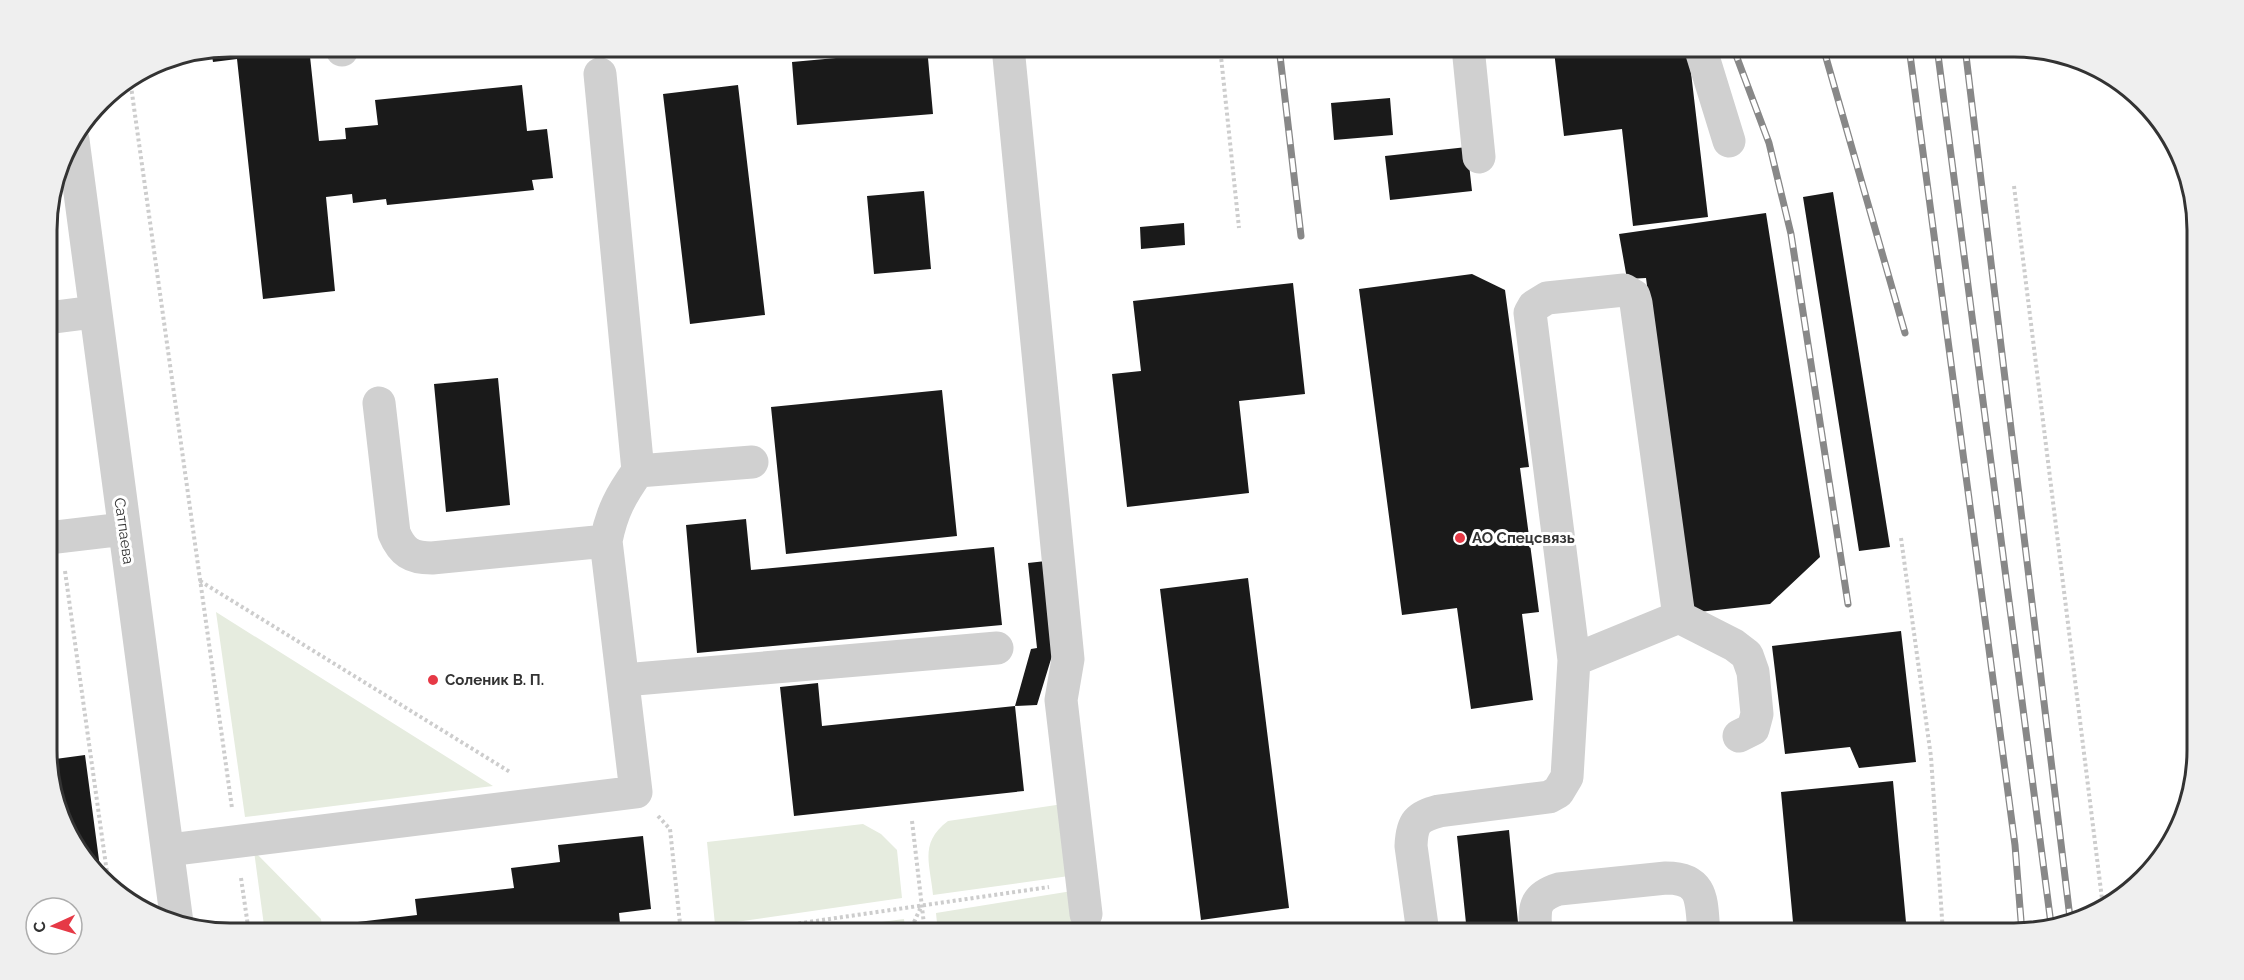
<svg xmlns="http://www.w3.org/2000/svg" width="2244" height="980" viewBox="0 0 2244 980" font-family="Raleway,sans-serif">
	<rect width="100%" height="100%" fill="#fff"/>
	<path fill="#e6ecdf" d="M216,612L493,786L245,817Z
		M1063,804L1069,876L933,895C930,863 919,843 948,821Z
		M863,824L881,834L897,850L902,898L715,925L707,842Z
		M254,851L321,919L323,933H265Z
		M1072,891L1075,918L1064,933H938L936,913Z
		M904,919L905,929L900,933H800Z"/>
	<path fill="#1a1a1a" d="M230,47H309L319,141L346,139L345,128L378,125L375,100L522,85L527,131L547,129L553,178L532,180L534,190L387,205L386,199L353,203L352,194L326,197L335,291L263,299L237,59L213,62L211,50Z
		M869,47H927L933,114L797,125L792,62L869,55Z
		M1369,47H1437V48L1370,53Z
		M1590,47H1688L1708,217L1633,226L1622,129L1564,136L1554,51Z
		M738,85L765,315L690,324L663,94Z
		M1390,98L1393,135L1334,140L1331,103Z
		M1467,147L1472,191L1390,200L1385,156Z
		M924,191L931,269L874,274L867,196Z
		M1833,192L1890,547L1859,551L1803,197Z
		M1766,213L1820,557L1770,604L1690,613L1646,278L1627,279L1619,234Z
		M1184,223L1185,245L1141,249L1140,227Z
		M1472,274L1505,290L1529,467L1520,468L1539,612L1522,614L1533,700L1471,709L1457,608L1402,615L1359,289Z
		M1293,283L1305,394L1239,401L1249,493L1127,507L1112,374L1141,371L1133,301Z
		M498,378L510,505L446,512L434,384Z
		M942,390L957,536L786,554L771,407Z
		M746,519L751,570L994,547L1002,625L697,653L686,525Z
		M1046,561L1055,646L1037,705L1015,706L1031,649L1037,648L1028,563Z
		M1248,578L1289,908L1201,920L1160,589Z
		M1901,631L1916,762L1859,768L1850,747L1785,754L1772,646Z
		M818,683L822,726L1015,706L1024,791L794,816L780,687Z
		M85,755L101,875L85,862L48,774V760Z
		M1893,781L1907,933H1794L1781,792Z
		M1509,830L1519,933H1467L1457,836Z
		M643,836L651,909L619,913L621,933H350L349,923L417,915L415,899L514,888L511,868L560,862L558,845Z"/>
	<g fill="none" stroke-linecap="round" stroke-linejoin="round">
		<path stroke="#cdcdcd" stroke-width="4" stroke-dasharray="3 3" stroke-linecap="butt" d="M1175,47L1221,53
			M1220,47L1239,228
			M130,79L232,808
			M2014,186L2103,907
			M47,440L56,501
			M1901,538L1931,757L1943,933
			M65,571L108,880
			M200,581L510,772
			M658,816L670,829L681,933
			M912,821L925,933
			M241,878L249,933
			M733,933L1049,887
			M909,933L921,907"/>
		<path stroke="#d0d0d0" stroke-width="33" d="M342,47V50
			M1008,47L1068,659L1061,700L1086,914
			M1468,47L1479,157
			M1700,47L1729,141
			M600,74L638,471
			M73,140L177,923
			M47,318L94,312
			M379,403L394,533C402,552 411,558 432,558L606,541
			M48,538L124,529
			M1679,617L1734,645L1747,655L1753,672L1757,714L1753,729L1739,736
			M624,680L997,648
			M169,850L636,792L606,541C612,511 621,495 638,471L752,462
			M1423,933L1411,846C1412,822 1417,817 1439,811L1549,797L1558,792L1567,777L1574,660L1530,313L1534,306L1547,298L1624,290L1634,296L1636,303L1679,617L1574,660
			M1536,933C1534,909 1533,897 1559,889L1666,878C1705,878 1701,902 1704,933"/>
		<defs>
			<path id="rail" d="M1279,47L1301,236
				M1733,47L1769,143L1791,234L1848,604
				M1823,47L1905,333
				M1909,47L2015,845L2022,933
				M1937,47L2051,924
				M1965,47L2070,918"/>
		</defs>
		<use href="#rail" stroke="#888" stroke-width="7"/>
		<use href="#rail" stroke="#fff" stroke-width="4.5" stroke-dasharray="14" stroke-linecap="butt"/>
	</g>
	<g fill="#e63946" stroke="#fff" stroke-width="2">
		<circle cx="1460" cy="538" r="6"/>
		<circle cx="433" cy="680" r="6"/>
	</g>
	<g text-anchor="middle" stroke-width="6" stroke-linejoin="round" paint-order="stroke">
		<g font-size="15" fill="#333" stroke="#fff">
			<text transform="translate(124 531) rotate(82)" y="5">Сатпаева</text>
		</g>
		<g font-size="15" font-weight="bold" fill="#333" stroke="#fff" text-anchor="start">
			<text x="1472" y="543">АО Спецсвязь</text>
			<text x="445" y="685">Соленик В. П.</text>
		</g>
	</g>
	<path d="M0 0H2244V980H0ZM230 57H2014A173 173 0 0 1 2187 230V750A173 173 0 0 1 2014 923H230A173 173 0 0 1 57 750V230A173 173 0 0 1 230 57Z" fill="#efefef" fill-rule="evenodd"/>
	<path fill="none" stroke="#333" stroke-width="3" d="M230 57H2014A173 173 0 0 1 2187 230V750A173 173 0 0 1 2014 923H230A173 173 0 0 1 57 750V230A173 173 0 0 1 230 57Z"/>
	<g transform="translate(54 926) rotate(266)"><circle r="28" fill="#ffffff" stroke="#adadad" stroke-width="1.5"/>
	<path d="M0-4.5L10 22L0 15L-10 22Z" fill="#e63946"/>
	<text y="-9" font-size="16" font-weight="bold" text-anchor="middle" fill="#333333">С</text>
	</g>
</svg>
